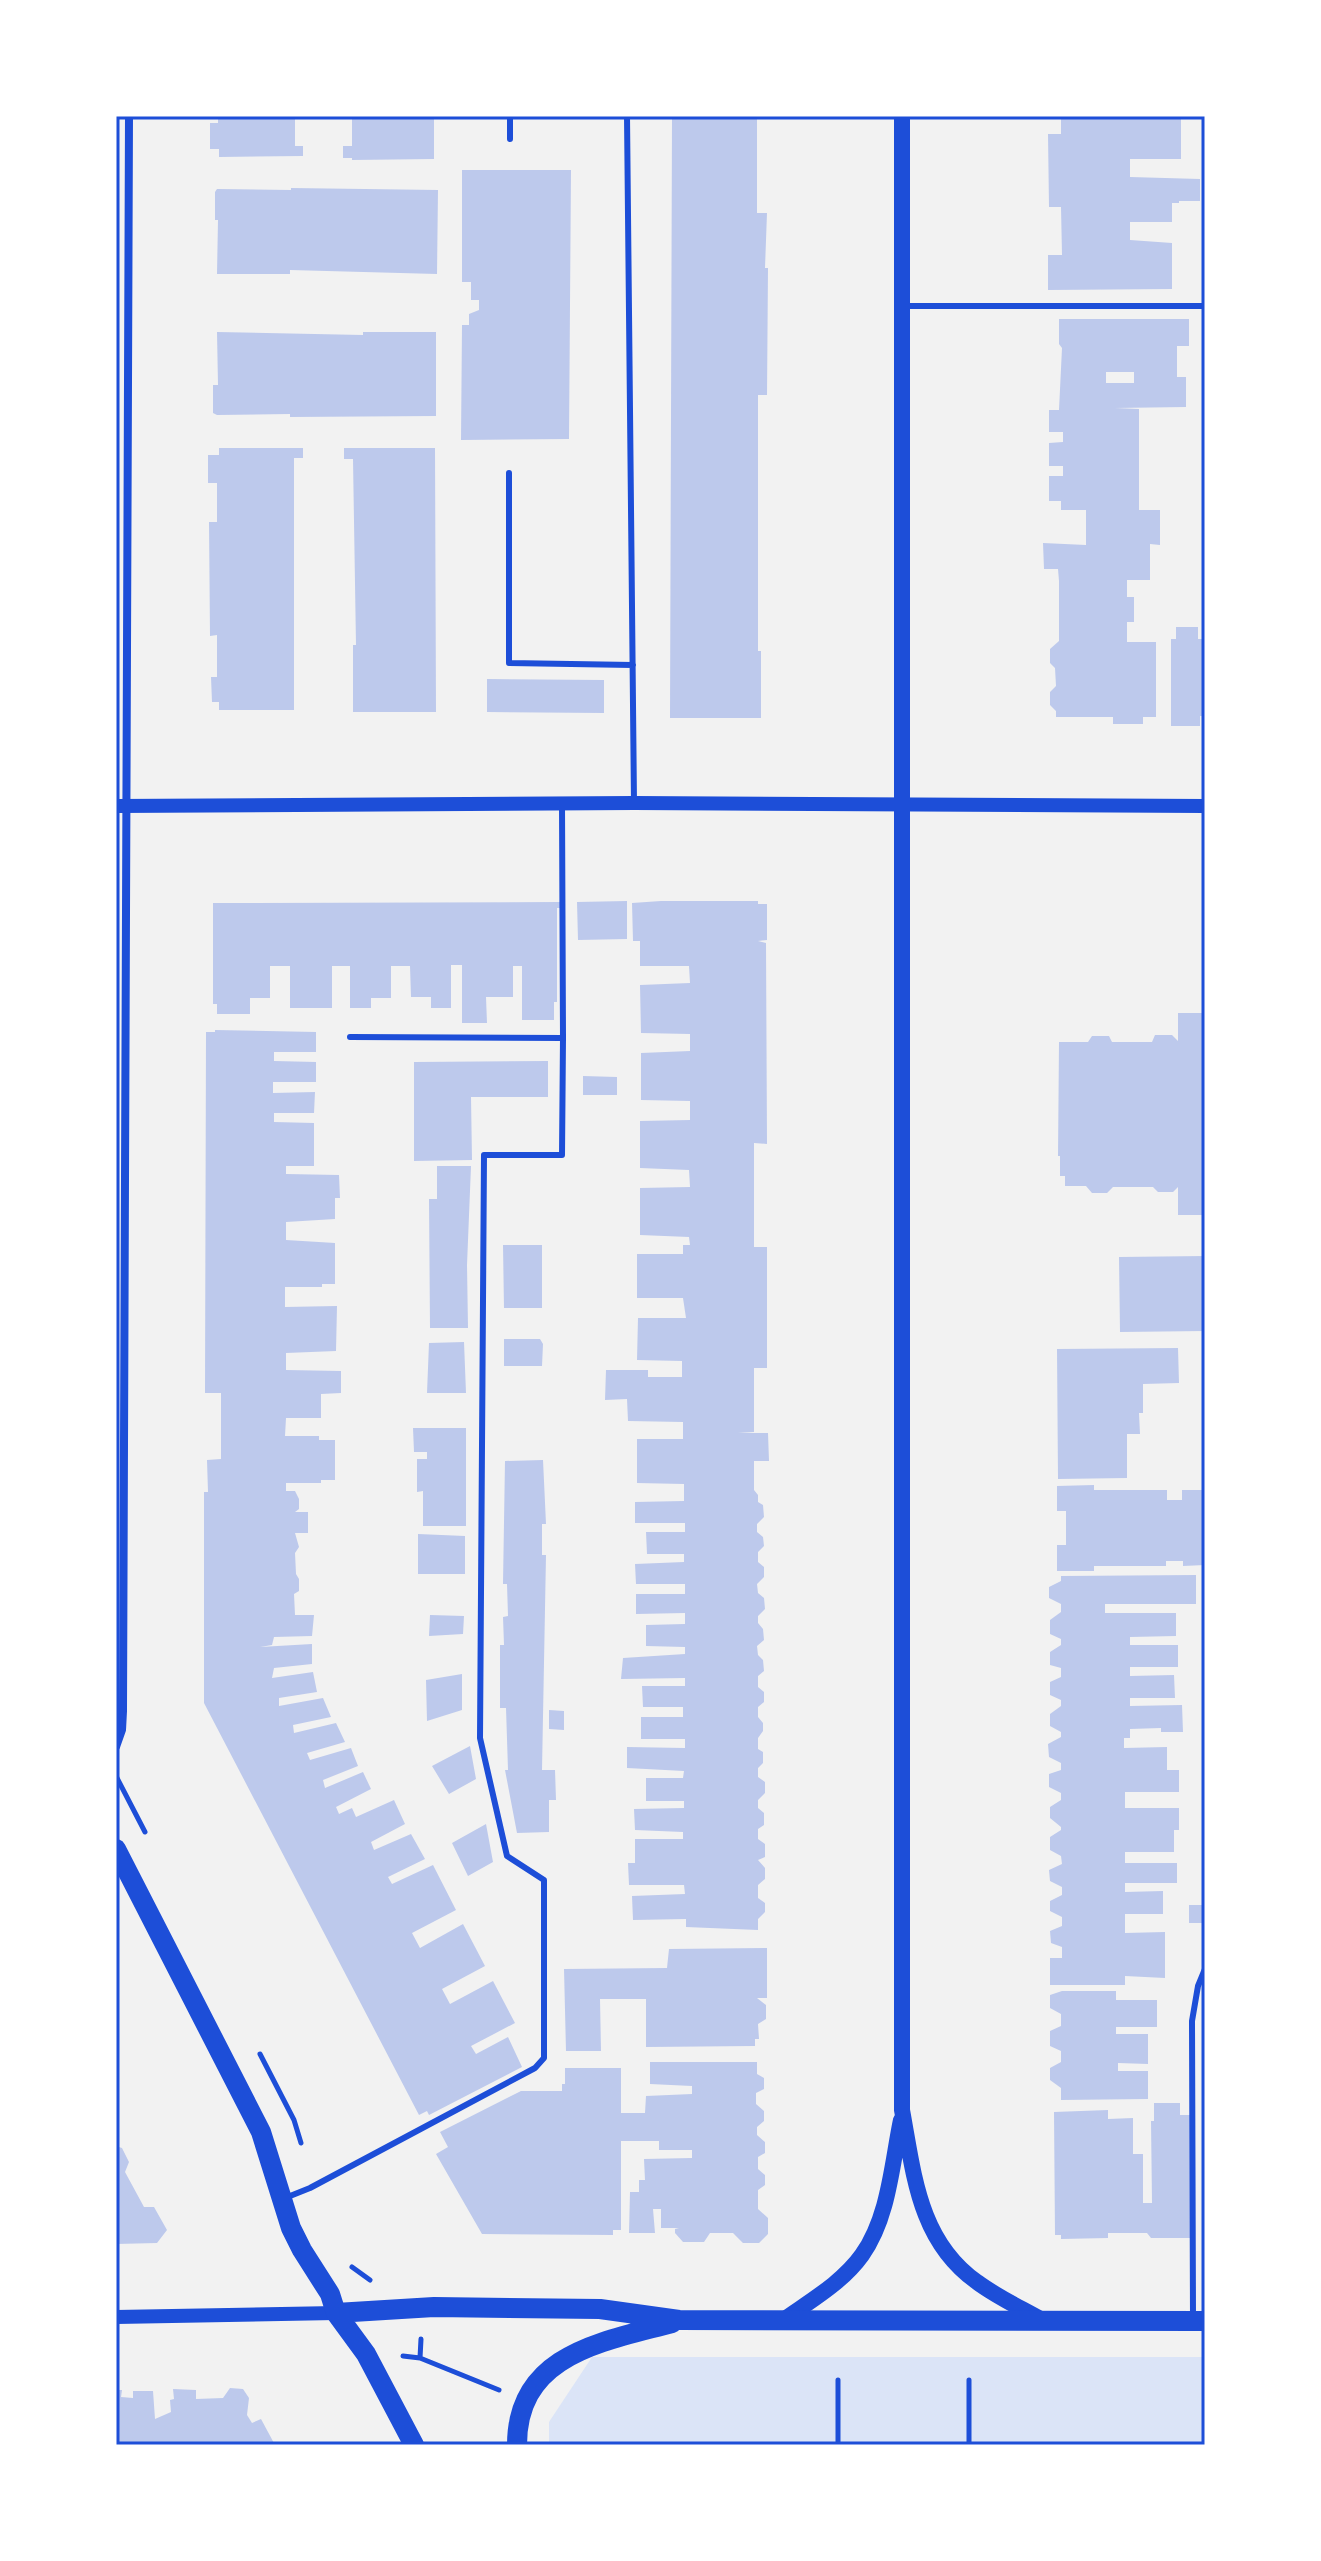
<svg xmlns="http://www.w3.org/2000/svg" width="1321" height="2561" viewBox="0 0 1321 2561" font-family="'Fira Sans',sans-serif">
	<rect width="100%" height="100%" fill="#f2f2f2"/>
	<path fill="#dbe4f7" d="M592,2357H1205V2445H549V2422Z"/>
	<path fill="#bdc9ec" fill-rule="evenodd" d="M218,116H295V146H303V156L219,157V149H210V123H218Z
		M352,116H434V159L352,160V158H343V146H352Z
		M672,116H757V213H767L765,268H768L767,395H758V651H761V718H670Z
		M1061,116H1181V159H1130V177L1200,179V201H1179V203H1172V222H1130V240L1172,243V289L1048,290V255H1062L1061,207H1049L1048,134H1061Z
		M462,170H571L569,439L461,440L462,325H469V314L479,310V300H471V282H462Z
		M291,188L438,190L437,274L290,270V274H217L218,220H215V192L217,189L291,190Z
		M1059,319H1189V346H1177V377H1186V407L1115,408L1139,409V510H1160V545L1150,544V580H1127V597H1134V622H1127V642H1156V717H1143V724H1113V717H1056V711L1050,705V692L1056,686L1055,668L1050,663V649L1059,641V581L1058,569H1044L1043,543L1086,545V510H1061V501H1049V476H1063V466H1049V443L1063,442V432H1049V410H1059L1062,348L1059,344ZM1106,372H1134V383H1106Z
		M217,332L363,335V332H436V416L290,417V414L217,415L213,413V385H218Z
		M219,448H303V458H294V710H219V702H212L211,677H217V635L210,636L209,522H217V483H208V455H219Z
		M344,448H435L436,712H353V645H356L353,459H344Z
		M1176,627H1198V639H1205V716H1200V726H1171V639H1176Z
		M487,679L604,680V713L487,712Z
		M627,901V939L578,940L577,902Z
		M661,901H758V904H767V940L758,941L766,943L767,1144L754,1143V1247H767V1368H754V1432L738,1433H768L769,1461H754V1490L758,1495V1502L763,1505L764,1517L757,1524V1532L763,1537L764,1546L758,1552V1562L764,1567V1577L757,1584L758,1593L764,1598L765,1609L758,1616V1623L763,1629L764,1640L757,1646L758,1655L763,1660L764,1671L758,1676V1687L764,1692V1702L758,1707V1717L763,1723V1731L758,1738V1749L763,1752V1763L758,1768V1777L765,1782V1793L758,1800V1808L764,1813V1825L758,1829V1839L765,1844V1857L758,1860L765,1868V1879L758,1885V1898L765,1903V1912L758,1919V1930L686,1927V1919L633,1920L632,1896L685,1894L684,1885H629L628,1863H635V1839H683V1832L635,1830L634,1809L684,1808V1801H646V1778H683L684,1771L627,1768V1747L685,1748V1739H641V1717H683V1707H643L642,1686H685V1678L621,1679L623,1658L685,1654V1647L646,1646V1625L685,1624V1613L636,1614V1594H685V1584H636L635,1564L684,1562V1554H647L646,1532H685V1523H635V1502L684,1501V1484L637,1483V1439H683V1422L628,1421L627,1399L605,1400L606,1370H648V1377H682V1361L637,1360L638,1318H686L683,1298H637V1254H683V1245H690L689,1237L640,1235V1188L690,1187L689,1170L640,1168V1121L690,1120V1101L641,1100V1053L690,1051V1034L641,1033L640,985L690,983L689,966H640V941H633L632,903Z
		M560,902V908H557V1002H554V1020H522V966H513V997H486L487,1023H462V965H451V1008H431V997H411L410,966H391V998H371V1008H350V966H332V1008H290V966H270V998H250V1014H217V1004H213V903Z
		M1178,1013H1205V1215H1178V1187L1173,1192H1158L1153,1187H1113L1107,1193H1092L1086,1186H1065V1176H1060V1156H1058L1059,1042H1088L1092,1036H1109L1112,1042H1152L1155,1035H1172L1178,1041Z
		M215,1030L316,1032V1052H274V1061L316,1062V1082H273V1093L315,1092L314,1113H274V1122L314,1123V1166H286V1174L339,1175L340,1198H335V1219L286,1222V1240L335,1243V1284H322V1287H285V1307L337,1306L336,1351L286,1353V1370L341,1371V1393L321,1394V1418H286L285,1436H319V1440H335V1480H321V1483H286V1491H295L299,1499V1509L295,1512H308V1533H295L299,1547L295,1553L296,1574L299,1579V1591L294,1594L295,1615H314L312,1636L274,1637L272,1645L260,1647L312,1644V1664L274,1668L272,1678L313,1672L317,1692L279,1698V1706L323,1698L331,1717L293,1725L294,1733L336,1723L345,1742L307,1753L310,1760L351,1748L358,1766L323,1780L325,1788L363,1772L371,1789L336,1807L339,1814L352,1808L356,1817L394,1800L405,1824L371,1842L374,1850L411,1834L425,1859L388,1877L392,1884L433,1865L456,1910L412,1933L420,1948L463,1924L485,1966L442,1989L450,2004L493,1981L515,2023L471,2046L476,2054L508,2037L522,2067L429,2115L427,2111L419,2115L204,1703V1492H208L207,1460L221,1459V1393H205L206,1032H215Z
		M548,1061V1097H471L472,1160L414,1161V1062Z
		M583,1076L617,1077V1095H583Z
		M437,1166H471L467,1265L468,1328H430L429,1199H437Z
		M503,1245H542V1308H504Z
		M1205,1256V1331L1120,1332L1119,1257Z
		M504,1339H540L543,1344L542,1366H504Z
		M464,1342L466,1393H427L429,1343Z
		M1178,1348L1179,1383L1143,1384V1413H1139L1140,1434H1127V1478L1058,1479L1057,1349Z
		M413,1428H466V1526H423V1491L417,1492V1459H427V1452H414Z
		M543,1460L546,1524H542V1555H546L542,1770H555L556,1800H549V1832L517,1833L505,1770H508L506,1708H500V1645H504L503,1617L508,1616L507,1584H503L505,1461Z
		M1094,1485V1490H1167V1500H1182V1490H1205V1565L1183,1566V1561H1166V1566H1094V1571H1057V1545H1066V1511H1057V1486Z
		M418,1534L465,1536V1574H418Z
		M1196,1575V1604H1105V1613H1176V1636L1130,1637V1645H1178V1667H1130V1676L1174,1675L1175,1698H1130V1706L1182,1705L1183,1732H1161V1728L1130,1729V1738H1124V1748L1167,1747V1770H1179V1792H1125V1808H1179V1830H1174V1852H1125V1863H1177V1883H1125V1892L1163,1891V1914H1125V1933L1165,1932V1978L1125,1976V1985H1050V1958H1062V1947L1051,1943L1050,1931L1062,1926V1917L1050,1911V1901L1062,1895V1887L1050,1881L1049,1870L1062,1864L1061,1856L1050,1850V1837L1061,1830V1827L1050,1818V1807L1061,1800V1793L1049,1787V1774L1061,1770V1763L1049,1757L1048,1744L1061,1737V1732L1050,1726V1714L1061,1706V1700L1050,1695V1682L1061,1677V1668L1050,1665V1652L1061,1645V1639L1050,1634V1620L1061,1612V1604L1049,1598V1587L1061,1581V1576Z
		M430,1615L464,1616L463,1634L429,1636Z
		M462,1674V1710L427,1721L426,1680Z
		M549,1710L564,1711V1730L549,1729Z
		M470,1746L476,1779L449,1794L432,1766Z
		M486,1824L493,1862L468,1876L452,1843Z
		M1189,1905H1205V1923H1189Z
		M767,1948V1998H757L766,2005V2019L758,2024L759,2039H755V2046L646,2047V1999H600L601,2051H566L564,1969L667,1968L669,1949Z
		M1062,1991H1116V2000H1157V2027H1116V2034H1148V2064L1118,2063V2071H1148V2099L1061,2100V2088L1050,2080V2068L1061,2062V2051L1050,2046V2031L1061,2026V2014L1050,2008V1995Z
		M650,2062H757V2074L764,2078V2089L756,2093V2104L764,2111V2121L757,2127V2135L765,2142V2153L758,2157V2169L765,2175V2185L758,2190V2209L768,2218V2234L759,2243H743L733,2233H710L704,2242H683L675,2233V2229L679,2228H661V2209H653L655,2233H629L630,2192H639V2180H645L644,2159L692,2158V2150H659V2141H621V2230H613V2235L482,2234L436,2154L448,2147L440,2132L521,2091H562V2084H565V2068H621V2113H645L646,2096L692,2094V2086L650,2084Z
		M1154,2103H1180V2115H1190L1192,2238H1151L1147,2233H1108V2238L1061,2239V2235H1055L1054,2112L1108,2110V2119L1133,2118V2154H1143V2203H1152L1151,2121H1154Z
		M116,2146L122,2148L129,2162L125,2172L144,2207H154L167,2230L157,2243L116,2244Z
		M230,2388L243,2389L249,2398L247,2415L252,2423L261,2419L275,2445H116V2390H122L121,2397L133,2398V2391H153L155,2419L171,2412L170,2400L174,2399L173,2389L196,2390V2399L223,2398Z"/>
	<g fill="none" stroke-linecap="round" stroke-linejoin="round">
		<path stroke="#1d4ed8" stroke-width="5" d="M116,1776L145,1832
			M260,2054L294,2120L301,2143
			M352,2267L370,2280
			M403,2356L420,2358L499,2390
			M420,2358L421,2339
			M838,2380V2445
			M969,2445V2380"/>
		<path stroke="#1d4ed8" stroke-width="6" d="M510,116V139
			M627,116L634,803
			M905,306H1205
			M509,473V663L633,665
			M562,805L563,1038
			M285,2198L310,2188L535,2068L544,2058V1880L507,1856L480,1738L484,1155H562L563,1038L350,1037
			M1193,2317L1192,2021L1198,1986L1205,1969"/>
		<path stroke="#1d4ed8" stroke-width="8" d="M116,1747L122,1730L123,1711L129,116"/>
		<path stroke="#1d4ed8" stroke-width="14" d="M116,806L634,803L1205,806
			M116,2317L336,2313"/>
		<path stroke="#1d4ed8" stroke-width="16" d="M902,116V2110C914,2175 919,2241 977,2282C997,2297 1021,2308 1042,2320
			M782,2321C810,2301 842,2283 862,2255C889,2217 892,2163 901,2120"/>
		<path stroke="#1d4ed8" stroke-width="20" d="M116,1849L261,2132L291,2228L302,2250L330,2294L336,2313L366,2354L414,2445
			M336,2313L434,2307L600,2309L679,2320L1205,2321
			M517,2445C517,2354 602,2342 672,2323"/>
	</g>
	<rect width="1321" height="2561" fill="none" stroke="#ffffff" stroke-width="236"/>
	<rect x="118" y="118" width="1085" height="2325" fill="none" stroke="#1d4ed8" stroke-width="3"/>
</svg>
